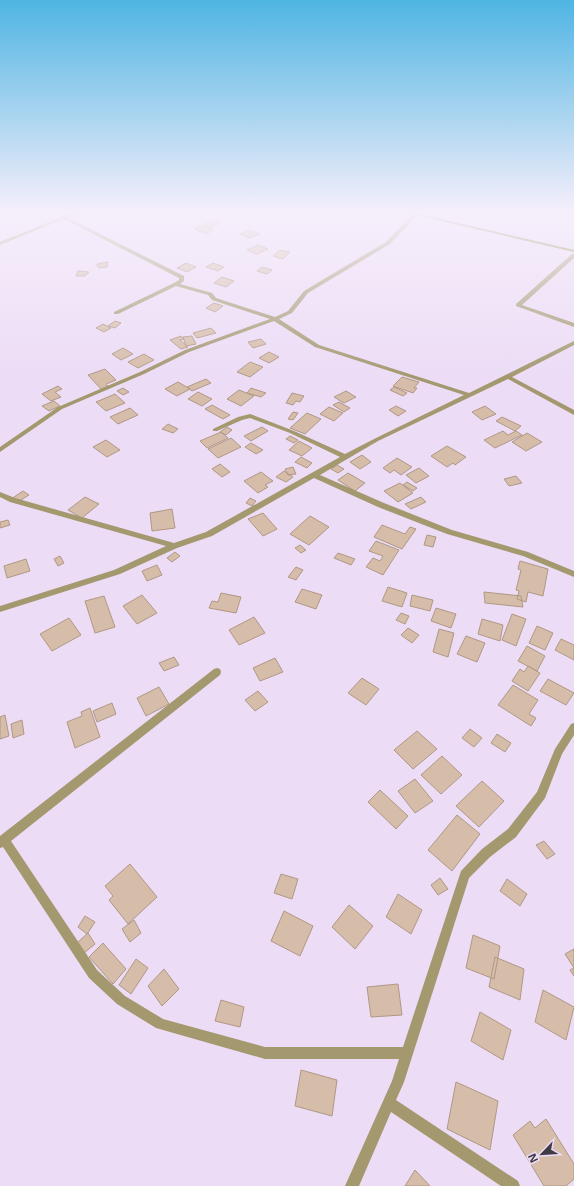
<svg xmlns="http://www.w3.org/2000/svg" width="574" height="1186" viewBox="0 0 574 1186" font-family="'Noto Sans',sans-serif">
	<rect width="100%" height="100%" fill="#ecdcf6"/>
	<path fill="#d6bda9" stroke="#b09885" d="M211,220L220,223L211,228L202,225Z
		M200,226L213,230L207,234L194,229Z
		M250,230L260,234L249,238L240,234Z
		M258,245L268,249L257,254L247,250Z
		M280,250L290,252L283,259L273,256Z
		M108,262L107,267L99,268L98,266H97V264Z
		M186,263L196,267L187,272L177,268Z
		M213,263L224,267L218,271L206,267Z
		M262,267L272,270L267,274L257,271Z
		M78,271L89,272L85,276H76Z
		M222,277L234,281L226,287L214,283Z
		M214,303L223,306L215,312L206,308Z
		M115,321L121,323L115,328L108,326Z
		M103,324L111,328L104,332L96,328Z
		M211,328L216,333L197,338L193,333Z
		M181,336L184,339L180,340L188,347L181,349L170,340Z
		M192,336L196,344L186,346L183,337Z
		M261,339L266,344L253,348L248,342Z
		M123,348L133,354L121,360L112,354Z
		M269,352L279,357L269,363L259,358Z
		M144,354L154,360L138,368L128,362Z
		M250,362L263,367L250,377L237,372Z
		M105,369L116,380L106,384L109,387L102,390L88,375Z
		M402,377L419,382L414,388H417L413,393L393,386Z
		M206,379L211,383L192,391L187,387Z
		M178,382L190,389L177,396L165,389Z
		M58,386L62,389L55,392L61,397L51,401L42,394Z
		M394,387L407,393L403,396L390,390Z
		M123,388L129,392L123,395L117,391Z
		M251,388L266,393L261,397L247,393Z
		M239,390L254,396L241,406L227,399Z
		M346,391L356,397L344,403L334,397Z
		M198,392L212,399L202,406L188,399Z
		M292,393L304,396L300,402L296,401L293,405L286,403Z
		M115,394L125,403L106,411L96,402Z
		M54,401L60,406L49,411L42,406Z
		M339,402L350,408L344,412L333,405Z
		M212,405L230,415L223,419L205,409Z
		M396,406L406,411L398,416L389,410Z
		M485,406L496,414L482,420L472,412Z
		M329,407L343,413L334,421L320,414Z
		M130,408L138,415L118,424L110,417Z
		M293,412L298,413L293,420L288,419Z
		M307,413L321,419L305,434L290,428Z
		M502,417L521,426L515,431L496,421Z
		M168,424L178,429L173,433L162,429Z
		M227,427L232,430L226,435L220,432Z
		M262,427L268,431L251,441L244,436Z
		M503,431L508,435L516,431L522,435L495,448L484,440Z
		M221,432L228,438L207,448L200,441Z
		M527,433L542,442L526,451L512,442Z
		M290,436L298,440L294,443L286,439Z
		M231,438L241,447L218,458L208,449Z
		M106,440L120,450L107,457L93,447Z
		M299,441L312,448L302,456L289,450Z
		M251,443L263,450L256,454L245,447Z
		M447,446L466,457L455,465L453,463L447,467L431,456Z
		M362,455L371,462L360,469L350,462Z
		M301,457L312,463L307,468L295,462Z
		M397,458L412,467L401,475L394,470L390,473L383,468Z
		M220,464L230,472L222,477L212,469Z
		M337,465L344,469L338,473L331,469Z
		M293,467L296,474L288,475L285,469Z
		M419,468L429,476L416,483L406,475Z
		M284,471L293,477L286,482L276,477Z
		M261,472L273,481L265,485L268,487L258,493L244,481Z
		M348,473L365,483L355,491L338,480Z
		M516,476L522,483L509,486L504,479Z
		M407,482L417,488L413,491L403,485Z
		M400,483L413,493L398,502L384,491Z
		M23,491L29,495L16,503L11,499Z
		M85,497L99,504L82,518L68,510Z
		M421,497L426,502L411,509L405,504Z
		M250,498L256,501L252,506L246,503Z
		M172,509L175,528L152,531L150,513Z
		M263,513L277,529L263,536L248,519Z
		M310,516L329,527L309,545L290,534Z
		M8,520L10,525L0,528V522Z
		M382,525L405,534L410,527L416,529L402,549L374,537Z
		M427,535L436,537L433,547L424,545Z
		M376,541L399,550L383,575L366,567L373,558L380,561L383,556L369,551Z
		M300,545L306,550L301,553L295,548Z
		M175,552L180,556L172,562L167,558Z
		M338,553L355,559L351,565L334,558Z
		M60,556L64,563L58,566L54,559Z
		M26,559L30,571L7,578L4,566Z
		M520,561L548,569L543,596L528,592L526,602L517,599L519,591L516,590L521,570L518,569Z
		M157,565L162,575L147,581L142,571Z
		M296,567L303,570L296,580L288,577Z
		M388,587L407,593L402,607L382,601Z
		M302,589L322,595L316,609L295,602Z
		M484,592L521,596L523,607L485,603Z
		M221,593L241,597L236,613L209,608L212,601L218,602Z
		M142,595L157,613L137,624L123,606Z
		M412,595L433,600L430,611L410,606Z
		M104,596L115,627L95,633L85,601Z
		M436,608L456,614L451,628L431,621Z
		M401,613L409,616L405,624L396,620Z
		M512,614L526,619L516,646L502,640Z
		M254,617L265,633L239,645L229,630Z
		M69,618L81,635L52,651L40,634Z
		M482,619L503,625L500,641L478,634Z
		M537,626L553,633L545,650L529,643Z
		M408,628L419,635L412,643L401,635Z
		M439,629L454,633L448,657L433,652Z
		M466,636L485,643L477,662L457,654Z
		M561,639L574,645V660L555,650Z
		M527,646L545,656L537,671L518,661Z
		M174,657L179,665L164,671L159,663Z
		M275,658L283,672L260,681L253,668Z
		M528,666L540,673L528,691L512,681L520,669L524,672Z
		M362,678L379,689L366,705L348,693Z
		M548,679L574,693L566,705L540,691Z
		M513,685L538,700L529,714L536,718L531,726L498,705Z
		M159,687L169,704L146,716L137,698Z
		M258,691L268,702L255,711L245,700Z
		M112,703L116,714L97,722L93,711Z
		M90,708L100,737L75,748L67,722L82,716L81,712Z
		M5,715L9,736L0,739V717Z
		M22,720L24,734L13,738L11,724Z
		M470,729L482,738L474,747L462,738Z
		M417,731L437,749L413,769L394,750Z
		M497,734L511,743L505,752L491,743Z
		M442,756L462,775L441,794L421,775Z
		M415,779L433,801L415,813L398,791Z
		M482,781L504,801L479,827L456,806Z
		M380,790L408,816L396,829L368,802Z
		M457,815L480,834L452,871L428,850Z
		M544,841L555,854L547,859L536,845Z
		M130,864L157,897L128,924L109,900L113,896L105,886Z
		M281,874L298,879L292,899L274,893Z
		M440,878L448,889L438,895L431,885Z
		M507,879L527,894L520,906L500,891Z
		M398,894L422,910L411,934L386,917Z
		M349,905L373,926L355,949L332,927Z
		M284,911L313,926L300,956L271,941Z
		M85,916L95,922L87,934L78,927Z
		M134,920L141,933L130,942L122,929Z
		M88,933L95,944L83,954L77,943Z
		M473,935L500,946L494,979L466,968Z
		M103,943L126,969L113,984L89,957Z
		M574,949V976L570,970L574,968L565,954Z
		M495,957L524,969L520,1000L489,987Z
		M136,959L148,968L131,994L119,985Z
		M164,969L179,989L162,1006L148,986Z
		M398,984L402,1015L371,1017L367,987Z
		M543,990L574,1007L566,1040L535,1022Z
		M221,1000L244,1007L240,1027L215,1021Z
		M480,1012L511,1030L503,1060L471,1041Z
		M301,1070L337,1080L332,1116L295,1106Z
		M456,1082L498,1101L490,1150L447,1129Z
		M546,1119L574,1164V1179L566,1186H544L513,1135L530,1121L535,1128Z
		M415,1170L430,1186H405Z"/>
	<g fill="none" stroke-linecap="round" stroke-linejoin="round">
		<path fill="#a4986f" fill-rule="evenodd" d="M74,212H81L68,218L184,276V281L180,284L212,293L216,298L275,317L288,311L304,291L386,242L413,214H417V216L390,244L308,293L292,313L279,319L319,345L469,393L574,341V345L512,377L574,410V415L508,379L378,441L320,475L384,503L452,530L528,552L574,571V577L523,556L447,534L378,507L314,478L212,536L177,548L120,574L0,612V606L114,570L166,546L10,502L0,497V492L15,498L174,543L206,532L340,457L290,433L250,418L242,420L217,431H213V429L238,417L250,414L294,431L345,454L374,439L464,395L315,347L274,321L189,352L144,374L62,409L0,452V447L58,407L140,372L185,350L270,319L212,300L208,295L176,286L118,314H114V312L174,283L179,280V278L64,219L0,245V242Z
			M572,254H574V258L522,305L574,323V327L516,306V304Z
			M217,668L220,669L221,672L220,675L11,841L97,970L125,996L163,1019L265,1047H403L461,871L482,849L508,829L537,792L555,749L571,724L574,723V735L562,754L545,798L516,837L490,857L469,878L404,1082L396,1100L518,1181L520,1186H501L391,1112L359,1186H345L392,1081L399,1059H265L156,1028L117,1004L89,978L3,847L0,848V836L214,669Z"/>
		<path fill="#867331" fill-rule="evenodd" d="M402,212H411L574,250V252Z"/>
	</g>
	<linearGradient id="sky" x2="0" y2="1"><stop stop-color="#4fb5e3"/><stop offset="0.56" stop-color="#f6effb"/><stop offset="1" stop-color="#f6effb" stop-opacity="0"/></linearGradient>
	<rect width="574" height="378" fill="url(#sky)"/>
	<g transform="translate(542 1154) rotate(245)" stroke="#ecdcf6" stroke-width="3" paint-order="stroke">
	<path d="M0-3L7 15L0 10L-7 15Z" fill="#403a44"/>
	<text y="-6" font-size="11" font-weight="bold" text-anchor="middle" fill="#403a44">N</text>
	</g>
</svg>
